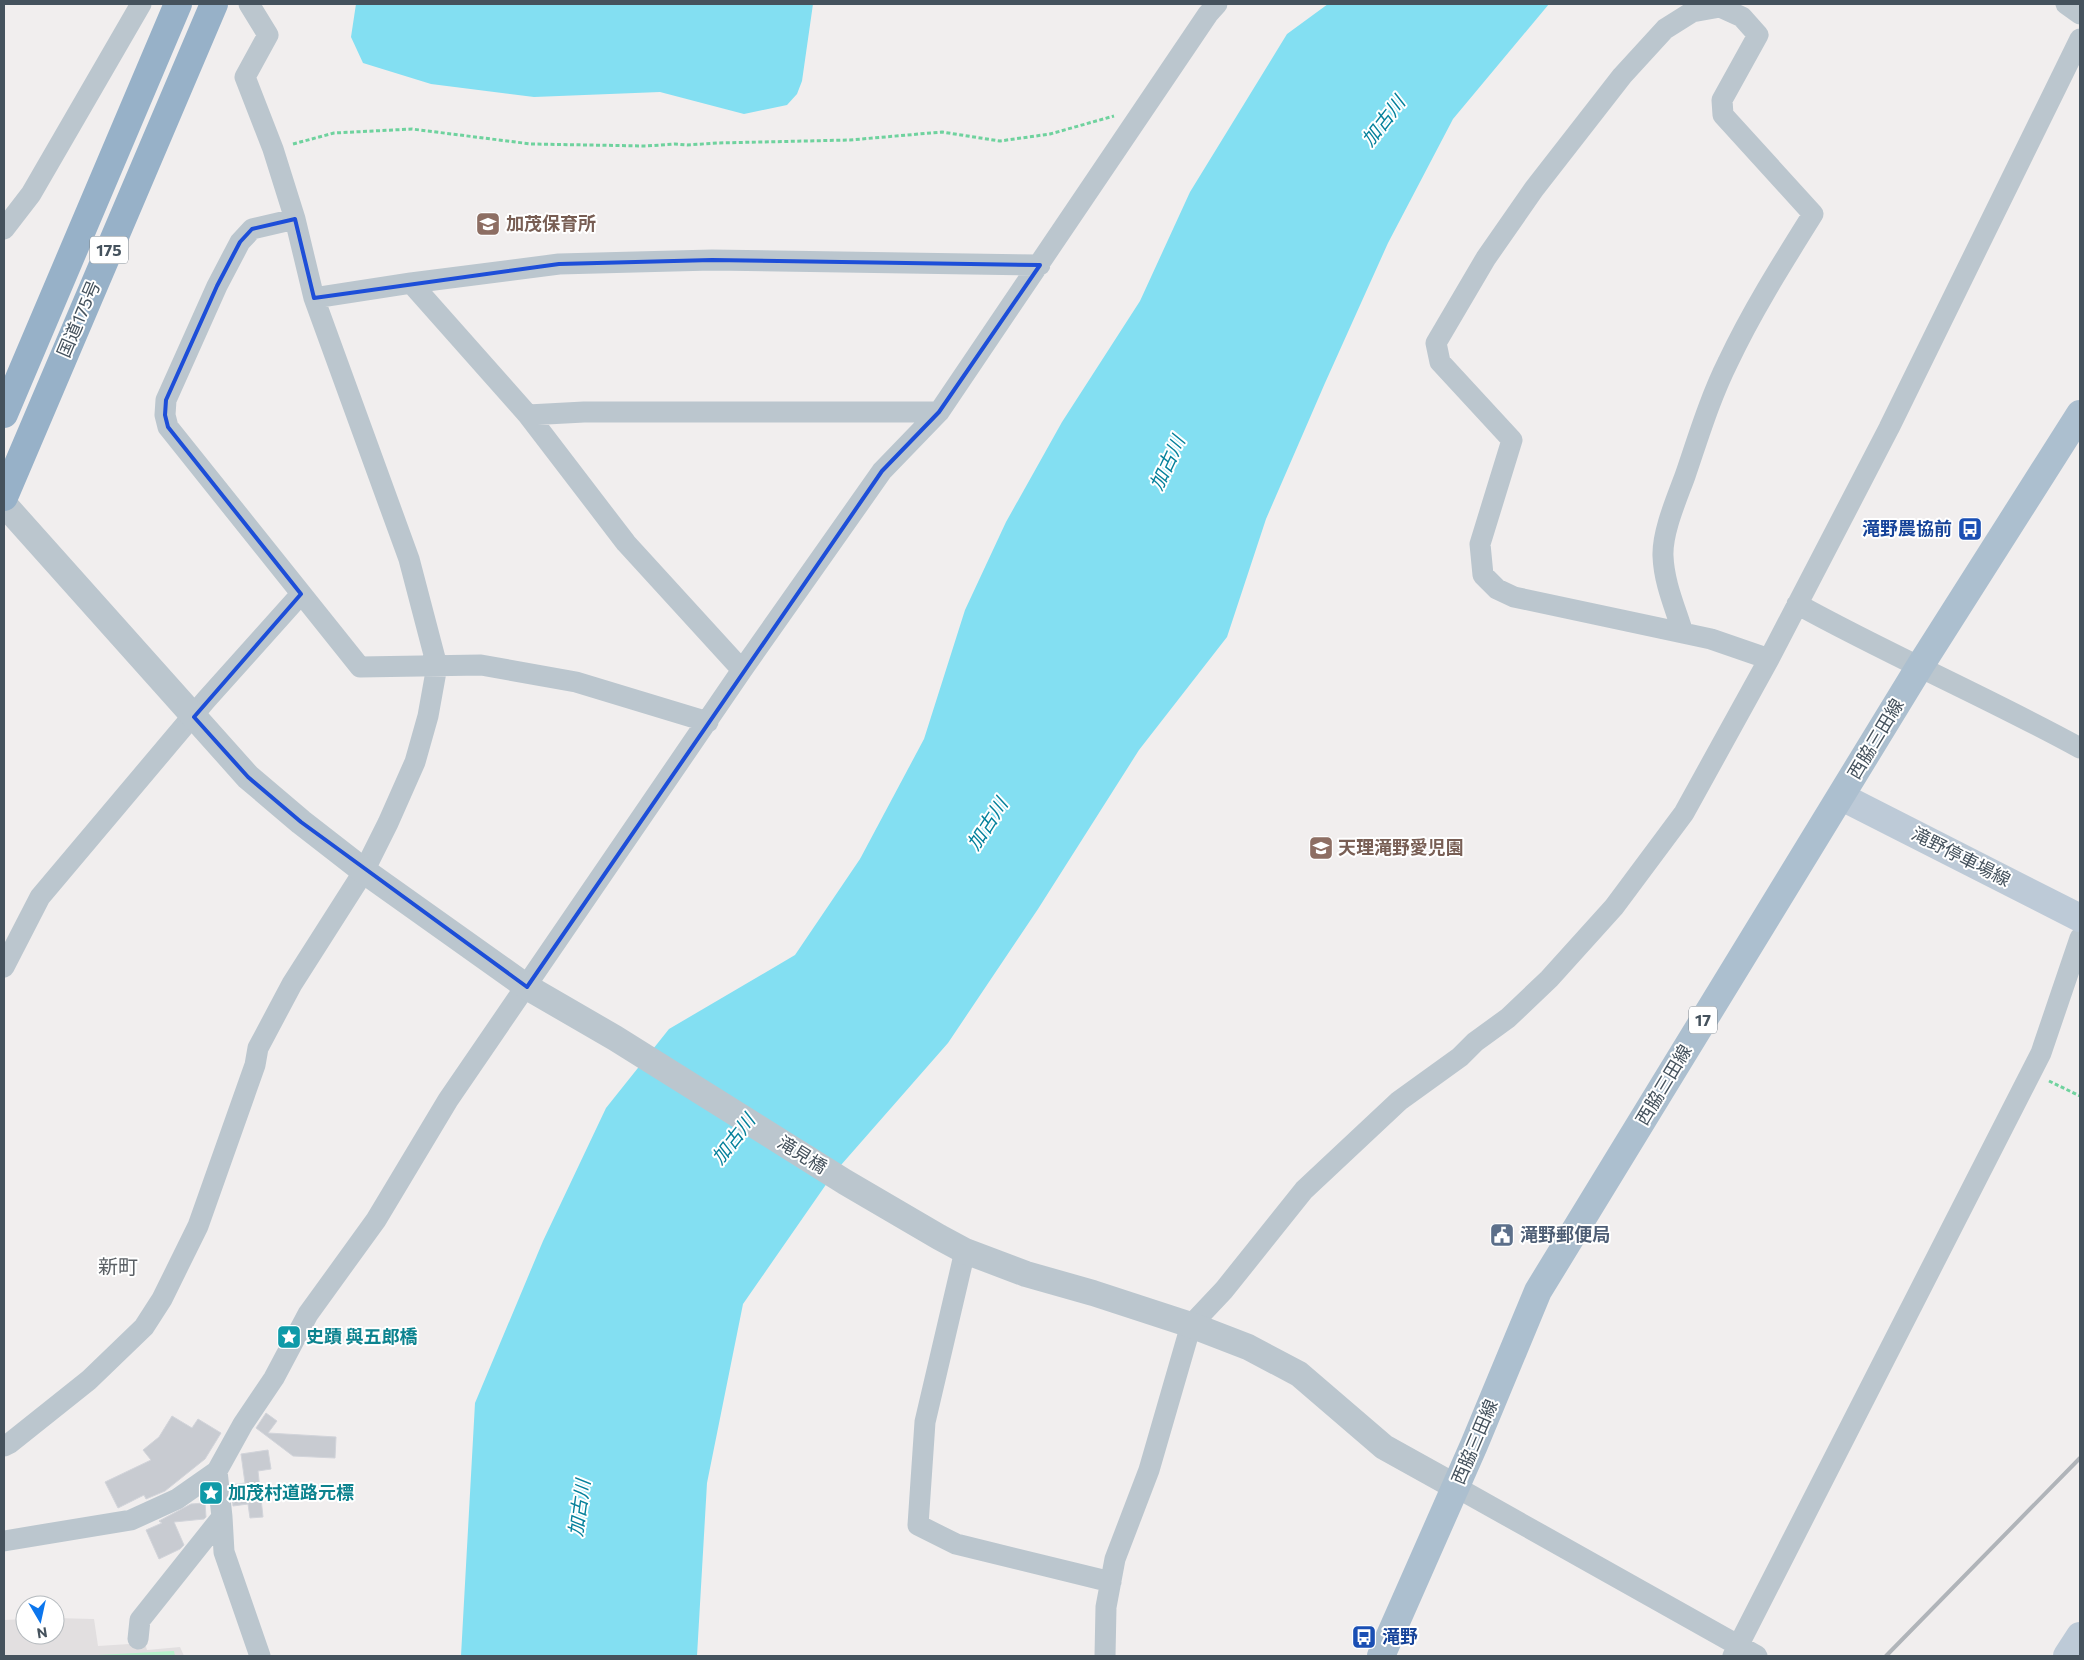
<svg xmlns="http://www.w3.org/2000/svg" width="2084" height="1660" viewBox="0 0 2084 1660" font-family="Commissioner,'Noto Sans JP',sans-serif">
	<rect width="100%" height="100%" fill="#f1eeee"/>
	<path fill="#e2dfe0" d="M55,1618L94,1619L98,1646L145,1643L147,1650L180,1647L184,1656H4V1620L25,1619V1635H55Z"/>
	<path fill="#b9f2cd" d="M174,1651L175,1656H78Z"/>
	<path fill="#83dff2" d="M356,4H813L802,81L797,94L787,105L744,114L660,92L534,97L431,84L363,63L351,37Z
		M1328,4H1549L1453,119L1388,243L1325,383L1266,519L1227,637L1139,750L1038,909L948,1043L834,1173L743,1304L707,1483L697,1656H461L475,1403L543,1241L606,1108L669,1029L795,955L860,859L924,739L965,610L1006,522L1062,422L1140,301L1190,192L1287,34Z"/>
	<path fill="#c8cbd1" stroke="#d2d4da" d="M266,1413L277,1421L268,1433L336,1437L335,1458L293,1456L256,1428Z
		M172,1416L192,1428L198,1419L221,1433L205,1459L165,1491L146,1499L144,1495L118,1508L105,1482L151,1460L143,1450L159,1437Z
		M268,1450L271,1469L258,1471L263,1517L250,1518L248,1504L233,1506L231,1485L245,1483L241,1454Z
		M205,1503L206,1517L204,1519L174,1522L184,1545L180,1549L159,1559L146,1530L162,1523L159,1521L191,1504Z"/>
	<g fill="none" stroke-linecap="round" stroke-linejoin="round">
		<path stroke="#6fd29e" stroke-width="3" stroke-dasharray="4 2.5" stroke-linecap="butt" d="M293,144L334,133L412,129L531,144L646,146L675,144L687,145L717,143L850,140L942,132L1000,141L1050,134L1114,116
			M2049,1081L2080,1096"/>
		<path stroke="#bbc6ce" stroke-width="21" d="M2066,4L2080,14
			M1720,7L1742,17L1758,35L1722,100L1723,115L1813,214C1783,262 1752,311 1728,362C1710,398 1698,438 1685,476C1677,498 1662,532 1663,556C1664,583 1675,607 1683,633L1514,597L1497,589L1483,575L1480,544L1512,440L1440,362L1436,343L1486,258L1534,189L1622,76L1665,29L1692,12Z
			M295,219L252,229L240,242L217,286L166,400L165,415L168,427L360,667L481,665L576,682L708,722
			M4,229L31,194L141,4
			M411,283L528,415L626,543L742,670
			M314,298L411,283L559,264L712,260L1040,265
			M528,415L584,412H939
			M1797,604C1889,655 1987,697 2080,748
			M1683,633L1711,639L1769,659
			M4,967L40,897L206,700L301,594
			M965,1251L925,1422L918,1525L956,1544L1111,1582
			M4,1446L10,1443L89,1380L144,1327L162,1299L198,1226L255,1065L258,1048L292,984L364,871L388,823L415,762L428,716L437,666L409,559L314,298L295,219L273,149L245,77L268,35L249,4
			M217,1471L222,1517L224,1552L260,1656
			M1456,1487L1757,1656
			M4,1541L131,1520L177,1499L217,1471L243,1424L274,1378L308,1314L376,1220L448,1100L742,670L882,471L939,412L1208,14L1217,4
			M138,1639L140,1620L222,1517
			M1105,1656L1106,1607L1115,1559L1149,1470L1191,1325L1224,1290L1304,1190L1399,1101L1460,1057L1475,1042L1508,1018L1549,979L1614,907L1684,813L1769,659L1889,428L2080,39
			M1733,1656L2041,1053L2080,938"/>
		<path stroke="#bbc6ce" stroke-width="26" d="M4,504L248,777L301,822L364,871L527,987L615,1038L845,1182L939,1237L965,1251L1026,1274L1093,1293L1191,1325L1248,1347L1299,1374L1384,1447L1456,1487"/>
		<path stroke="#bdcad7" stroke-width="28" d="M1842,797L2080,918
			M2067,1656L2080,1636"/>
		<path stroke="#acbfcf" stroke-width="28" d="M1381,1656L1474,1445L1538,1291L1920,666L2080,414"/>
		<path stroke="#97b1c8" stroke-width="28" d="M4,414L178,4
			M4,497L214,4"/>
		<path stroke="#b0b4b9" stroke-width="4" d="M1886,1656L2080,1458"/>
	</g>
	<path fill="none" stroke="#1d4ed8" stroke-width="4" stroke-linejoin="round" d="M295,219L314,298L559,264L712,260L1040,265L939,412L882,471L527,987L301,822L248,777L194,717L301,594L168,427L165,415L166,400L217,286L240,242L252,229Z"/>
	<defs>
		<symbol id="school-square" viewBox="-11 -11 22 22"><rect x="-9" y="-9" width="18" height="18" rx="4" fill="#8d6e63" stroke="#fff"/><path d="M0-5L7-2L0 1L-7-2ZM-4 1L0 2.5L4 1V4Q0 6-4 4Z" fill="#fff"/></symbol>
		<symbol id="bus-square" viewBox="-11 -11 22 22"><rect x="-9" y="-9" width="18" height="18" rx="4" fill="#1a4fb4" stroke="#fff"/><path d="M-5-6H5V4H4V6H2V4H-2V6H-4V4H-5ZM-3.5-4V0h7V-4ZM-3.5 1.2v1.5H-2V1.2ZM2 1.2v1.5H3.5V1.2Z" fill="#fff"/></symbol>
		<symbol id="civic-square" viewBox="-11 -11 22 22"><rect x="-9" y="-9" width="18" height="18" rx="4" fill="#5c6f8a" stroke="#fff"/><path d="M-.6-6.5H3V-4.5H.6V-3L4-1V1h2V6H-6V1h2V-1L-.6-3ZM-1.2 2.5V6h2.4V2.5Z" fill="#fff"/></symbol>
		<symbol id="sight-square" viewBox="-11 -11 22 22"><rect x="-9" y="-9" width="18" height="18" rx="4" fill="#0f9aa8" stroke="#fff"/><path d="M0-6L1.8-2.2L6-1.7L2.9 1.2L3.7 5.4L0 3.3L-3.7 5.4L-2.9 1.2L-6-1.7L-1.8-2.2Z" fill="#fff"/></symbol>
	</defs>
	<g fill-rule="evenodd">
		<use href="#school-square" x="474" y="210" width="28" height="28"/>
		<use href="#bus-square" x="1956" y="515" width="28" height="28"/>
		<use href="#school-square" x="1307" y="834" width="28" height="28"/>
		<use href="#civic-square" x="1488" y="1221" width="28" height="28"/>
		<use href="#sight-square" x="275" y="1323" width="28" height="28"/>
		<use href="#sight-square" x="197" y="1479" width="28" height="28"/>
		<use href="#bus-square" x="1350" y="1623" width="28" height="28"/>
	</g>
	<g text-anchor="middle" stroke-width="4" stroke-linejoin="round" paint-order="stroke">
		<g fill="#fff" stroke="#7d868e" stroke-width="1">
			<rect x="90" y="236.5" width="38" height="27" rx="4"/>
			<rect x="1689" y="1006.5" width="28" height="27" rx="4"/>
		</g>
		<g font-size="16" font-weight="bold" fill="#45525d">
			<text x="109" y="256">175</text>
			<text x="1703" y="1026">17</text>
		</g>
		<g font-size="18" font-weight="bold" fill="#785e54" stroke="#fff" text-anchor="start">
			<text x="506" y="230">加茂保育所</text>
			<text x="1338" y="854">天理滝野愛児園</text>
		</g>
		<g font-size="18" fill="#45525d" stroke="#fff">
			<text transform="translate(79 319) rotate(-67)" y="6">国道175号</text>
			<text transform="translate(1876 739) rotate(-59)" y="6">西脇三田線</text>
			<text transform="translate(1961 857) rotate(27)" y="6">滝野停車場線</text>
			<text transform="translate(1664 1085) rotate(-59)" y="6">西脇三田線</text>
			<text transform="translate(802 1155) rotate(32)" y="6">滝見橋</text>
			<text transform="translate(1475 1442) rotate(-67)" y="6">西脇三田線</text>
		</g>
		<g font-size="18" font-weight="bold" fill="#164399" stroke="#fff" text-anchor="end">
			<text x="1952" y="535">滝野農協前</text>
			<text x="1382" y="1643" text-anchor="start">滝野</text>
		</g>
		<g font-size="18" font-weight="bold" fill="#4e5e75" stroke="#fff" text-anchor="start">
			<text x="1520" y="1241">滝野郵便局</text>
		</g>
		<g font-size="18" font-weight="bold" fill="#0d838f" stroke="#fff" text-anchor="start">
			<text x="306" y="1343">史蹟 與五郎橋</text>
			<text x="228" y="1499">加茂村道路元標</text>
		</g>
		<g font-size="19" font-style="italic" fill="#04809b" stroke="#fff">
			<text transform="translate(1383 121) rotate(-52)" y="7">加古川</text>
			<text transform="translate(1167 463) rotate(-65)" y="7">加古川</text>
			<text transform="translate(987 824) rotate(-57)" y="7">加古川</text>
			<text transform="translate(733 1139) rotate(-52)" y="7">加古川</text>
			<text transform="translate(579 1508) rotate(-82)" y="7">加古川</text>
		</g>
		<g font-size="20" fill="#5a5f64" stroke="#fff">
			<text x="118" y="1274">新町</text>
		</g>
	</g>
	<rect width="2084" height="1660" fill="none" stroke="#45525d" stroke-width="10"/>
	<g transform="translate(40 1620) rotate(171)"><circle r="24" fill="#ffffff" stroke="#b5babe"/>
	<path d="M0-4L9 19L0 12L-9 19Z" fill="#0c76ed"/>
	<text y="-8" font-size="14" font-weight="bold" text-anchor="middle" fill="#45525d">N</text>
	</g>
</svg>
